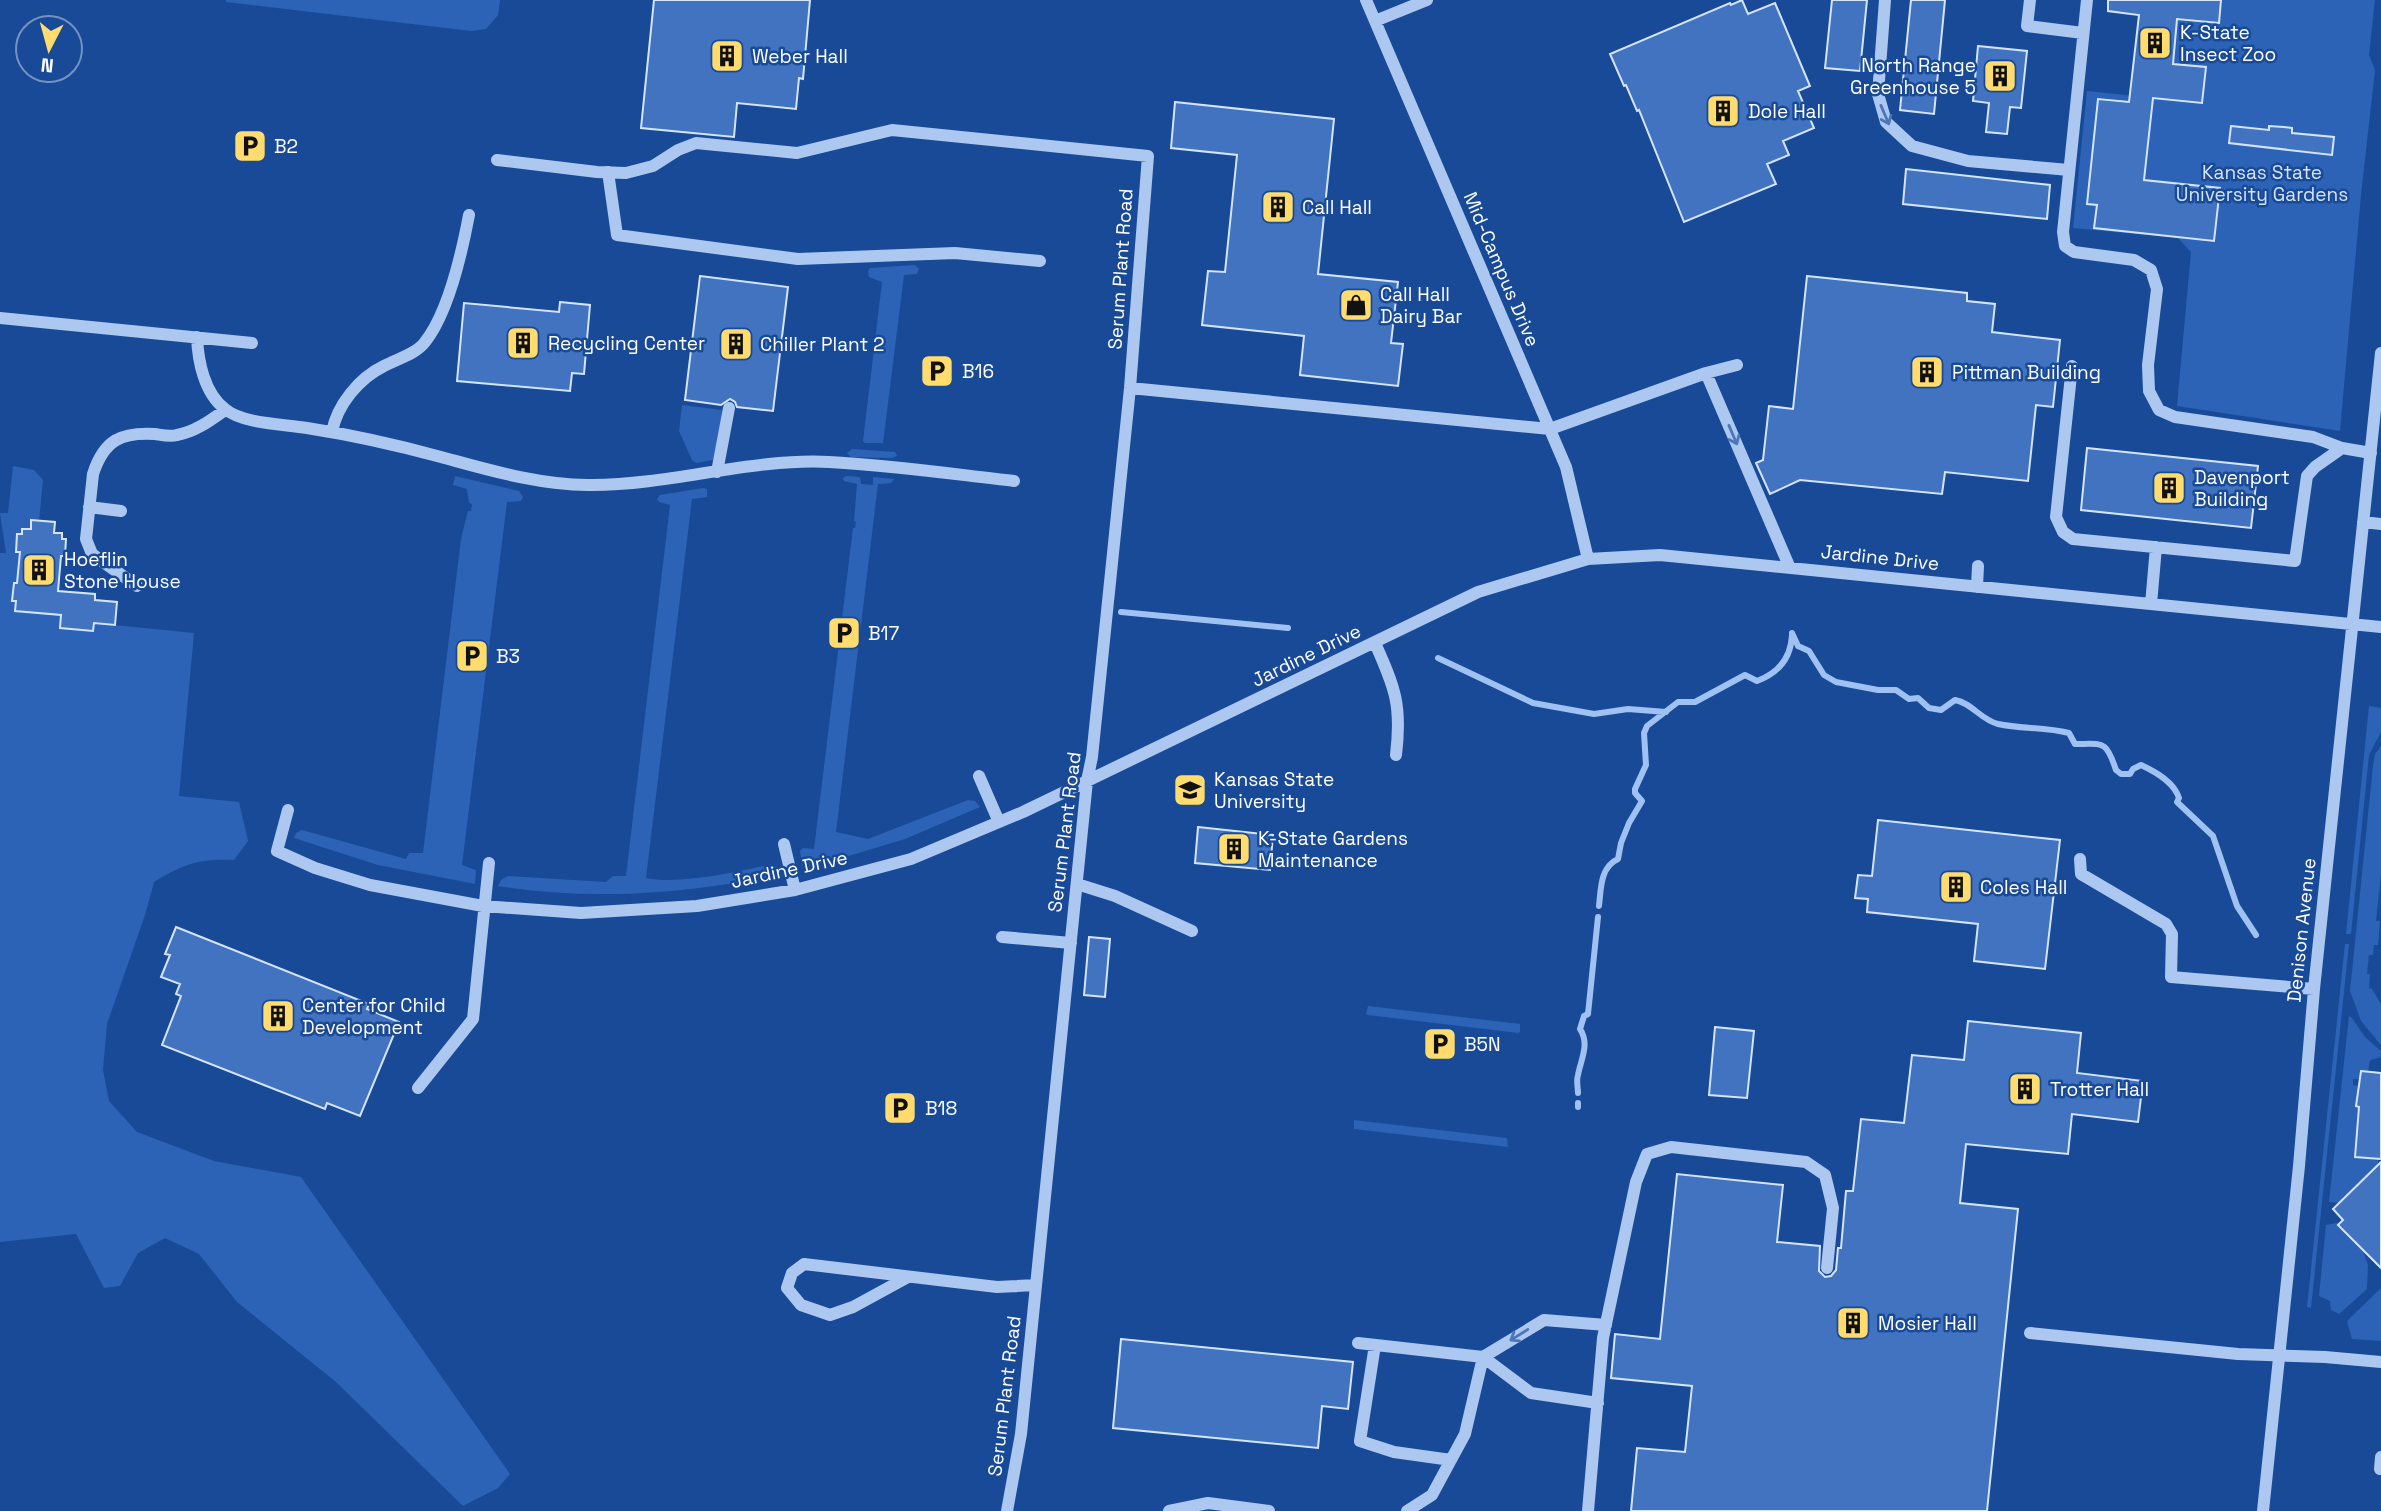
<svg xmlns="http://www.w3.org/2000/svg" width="2381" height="1511" viewBox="0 0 2381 1511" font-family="'Space Grotesk',sans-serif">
	<rect width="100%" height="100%" fill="#184a98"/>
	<path fill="#2c63b6" d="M226,0H500L498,15L486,29L471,31L226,2Z
		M2221,0H2375L2369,55L2375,70L2361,195L2340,431L2177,406L2191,252L2178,238L2073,228L2087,91L2202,103L2206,67L2173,64L2179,4L2190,20L2218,23Z
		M915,265L919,269L917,274L904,275L883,443H865L863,441L882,282L869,277L868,271L870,268Z
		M682,405L722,410L717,456L713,460L696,463L692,460L679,431Z
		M852,449L895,452L897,456L892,458L851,457L847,453Z
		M13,466L34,470L43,480L39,521L31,520V529H22V534H17L16,551L20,552L17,583L14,584L12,600L16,601L15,611L61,615V628L93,631L94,623L194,633L179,796L239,802L248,841L234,860C200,858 183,864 154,882L145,915L107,1024L103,1070L109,1101L137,1132L214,1161L301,1177L510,1474L498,1488L463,1506L336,1382L237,1302L199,1254L165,1238L138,1253L120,1286L104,1288L76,1234L0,1242V553H6L0,513H8Z
		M455,476L519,491L523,497L521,501L507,502L462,865L476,870L475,884L378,865L294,838L296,833L302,830L406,859L409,853H423L461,539L468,511H471L472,504L469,503L467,489L453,485Z
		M846,476L860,477L861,484L873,485V477L894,479L891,483L878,484L836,832L868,839L968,800L975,801L980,807L905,839L805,869L803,868L800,851L803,848L814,849L853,528H855L856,522L854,521L857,484L844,481L843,478Z
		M703,488L707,489V497L692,499L646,878C679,885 738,872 772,864L779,868L781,874C764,880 745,881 728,884C652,896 573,898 498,886L501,880L508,876L606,882L613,876H626L670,505L659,502L657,499L660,495Z
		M2369,706L2381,708V732L2369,755L2351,934H2346Z
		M2381,746V874L2376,921H2380L2378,945H2374L2373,955H2369L2367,974H2370L2369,988L2372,989L2381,1004V1045L2361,1021L2350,991L2373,766L2375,754Z
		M2345,944H2349L2311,1308L2307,1307Z
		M1368,1006L1520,1024V1032L1518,1033L1368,1015L1366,1014Z
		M2349,1016L2352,1018L2365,1037L2381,1051V1057L2370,1060L2368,1072L2361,1079H2353V1085L2358,1086L2356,1106L2359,1107L2355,1156L2378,1159V1163L2381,1164L2339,1203L2329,1202Z
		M1354,1120L1507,1138L1508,1147L1354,1129Z
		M2341,1222L2339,1224L2365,1252L2364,1254L2368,1265L2367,1289L2339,1314L2331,1310L2330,1301L2319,1296L2326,1225Z
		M2381,1288V1341L2352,1339L2347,1321Z"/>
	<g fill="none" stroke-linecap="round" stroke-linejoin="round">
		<path stroke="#9fc2f3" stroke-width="6" d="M1121,612L1288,628
			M1792,633L1798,646L1809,651L1824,675L1836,682L1878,690H1896L1909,699L1918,698L1929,708L1941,710L1955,700C1972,703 1981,720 1998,724C2021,729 2045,727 2069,733L2075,744C2104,744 2106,740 2116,770L2121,774H2130L2133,769L2141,765C2156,772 2174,782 2179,798L2177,802L2213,836L2237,906L2256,935
			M1438,658L1533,703L1594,714L1628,709L1666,712
			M1599,906C1601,889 1600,867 1618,859L1621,843L1629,823L1642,801L1635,793V789L1646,765L1644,733L1647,726L1678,702H1695L1745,675L1757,681C1778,673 1791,658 1792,635
			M1578,1093C1578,1088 1576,1080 1578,1075C1581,1059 1590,1044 1580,1029L1584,1016L1588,1014L1598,917
			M1578,1107V1103"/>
	</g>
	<path fill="#4173c0" stroke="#d4e4fc" stroke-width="2" d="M654,0H810L803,79L799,78L796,109L737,103L734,137L641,128Z
		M1742,0L1748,14L1775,3L1810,86L1798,91L1814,128L1783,141L1789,155L1767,164L1776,184L1684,222L1639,110L1637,111L1626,85L1624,86L1610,54L1730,3L1731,5Z
		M1832,0H1867L1860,71L1825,68Z
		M1911,0H1945L1934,114L1900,110Z
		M2108,0H2221L2219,23L2177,19L2173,64L2206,67L2202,103L2153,98L2144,180L2220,188L2214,241L2094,228L2097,205L2087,204L2098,99L2129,102L2139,15L2108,11Z
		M1978,46L2027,51L2021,108L2010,107L2007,134L1986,132L1989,103L1973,101Z
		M1175,102L1334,119L1318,274L1398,282L1391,343L1403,344L1398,386L1300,375L1304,336L1202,325L1208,271L1225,272L1237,155L1171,148Z
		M2231,126L2269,130V126L2284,127L2292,128V133L2334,137L2332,155L2229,143Z
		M1906,169L2050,185L2047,219L1903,204Z
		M700,276L788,287L773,411L737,407L735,402L730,399L721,405L685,400Z
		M1807,276L1967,293V301L1995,304L1992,332L2060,340L2053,407L2036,405L2028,481L1945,472L1942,494L1800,480L1770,494L1756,463L1763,460L1769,406L1793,409Z
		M560,302L590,305L584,374L572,373L570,391L457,381L464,303L559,312Z
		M2087,448L2258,466L2251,528L2081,510Z
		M31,520L55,522L54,533H62V539H66L65,556H61L58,591L95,594V600L117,602L115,625L94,623L93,631L60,628L61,615L15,611L16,601H12L14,583H17L20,552H16L17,534H22V529H31Z
		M1878,820L2060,840L2045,969L1974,961L1978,924L1867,912L1868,899L1855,898L1858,875L1872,876Z
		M1198,827L1273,835L1270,870L1195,863Z
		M176,927L369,1004L367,1009L399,1022L360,1116L327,1103L325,1109L162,1045L181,996L176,994L180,984L161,977L170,955L165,954Z
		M1089,937L1110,939L1105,997L1084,995Z
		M1968,1021L2081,1033L2077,1073L2143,1081L2138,1122L2072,1114L2068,1154L1966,1144L1960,1203L2018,1209L1987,1511H1631L1637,1448L1685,1452L1692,1386L1611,1378L1615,1334L1660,1339L1677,1174L1783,1185L1777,1242L1820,1246L1819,1271L1825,1277L1831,1276L1836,1270L1838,1248H1841L1846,1191H1853L1861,1119L1904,1123L1912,1055L1964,1060Z
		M1715,1027L1754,1031L1747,1098L1709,1095Z
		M2361,1071L2381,1073V1159L2355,1157L2359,1107L2356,1106Z
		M2381,1162V1268L2338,1225L2343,1220L2333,1209Z
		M1121,1339L1353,1362L1348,1409L1322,1406L1318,1448L1113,1428Z"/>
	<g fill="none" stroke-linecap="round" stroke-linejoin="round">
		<path stroke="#acc8f1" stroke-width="12" d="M1366,0L1566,467L1588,559
			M1885,0L1878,94L1886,122L1912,146L1968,161L2069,170
			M2030,0L2027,26L2083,33
			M2087,0L2063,232L2065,246L2074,252L2134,260L2151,270L2157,289L2148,365L2149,391L2159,410L2175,417L2313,437L2342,448L2371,453
			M1375,21L1427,0
			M497,160L597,172L626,173L653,166L678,150L696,143L797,153L892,130L1148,156L1130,388L1092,757L1087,781L1021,1434L1007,1511
			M608,172L617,235L798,259L955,253L1040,261
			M0,318L252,343
			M197,337C198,361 204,393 225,409C243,424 284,424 307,428C352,435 397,445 441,457C489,470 542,486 592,485C672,485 751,458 829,462C890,465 952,474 1014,481
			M2072,366L2056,517L2063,532L2073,539L2295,561L2307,476L2315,467L2342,448
			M1706,373L1790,568
			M1130,388L1550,429L1706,373L1737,365
			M332,432C337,405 359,378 384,366C397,359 416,354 425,342C448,313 462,252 469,215
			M717,472L729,408
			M89,507L121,511
			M2363,522L2381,524
			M137,586L92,554L86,539L93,474C104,440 121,432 155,434C162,435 170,437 177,435C195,432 211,420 225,410
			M1977,587L1978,566
			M2151,604L2156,547
			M1375,643C1395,688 1402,705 1396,755
			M979,776L999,822
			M288,810L277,851L315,868L370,885L483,906L581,913L697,906L795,890L911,859L1023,812L1478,592L1588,559L1660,555L2381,627
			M784,844L795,890
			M2080,859L2081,874L2166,924L2172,934L2171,977L2314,989
			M1077,884L1115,896L1192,931
			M1002,937L1071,943
			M418,1088L473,1019L489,863
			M908,1277L853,1307L830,1315L801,1305L787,1288L792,1273L804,1264L997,1287L1036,1285
			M2030,1333L2238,1354L2325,1357L2381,1362
			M1358,1343L1483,1357L1531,1393L1598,1403
			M1375,1345L1360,1441L1394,1452L1451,1460
			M2380,1469L2381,1457
			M1169,1511L1208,1503L1269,1511
			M1407,1511L1432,1495L1465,1434L1483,1357L1544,1320L1606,1325
			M1588,1511L1603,1338L1636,1182L1647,1154L1671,1147L1806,1162L1825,1175L1833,1208L1827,1268
			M2263,1511L2299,1166L2314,989L2381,353"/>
	</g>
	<defs><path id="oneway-shaft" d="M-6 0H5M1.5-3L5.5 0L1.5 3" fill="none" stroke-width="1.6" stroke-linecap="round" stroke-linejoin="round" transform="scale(1.75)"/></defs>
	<g stroke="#4c76b7">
		<use href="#oneway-shaft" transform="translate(1885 115) rotate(67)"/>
		<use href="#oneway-shaft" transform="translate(1733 435) rotate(67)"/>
		<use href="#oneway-shaft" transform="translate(1519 1335) rotate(148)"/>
	</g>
	<defs>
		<symbol id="building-square" viewBox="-11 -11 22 22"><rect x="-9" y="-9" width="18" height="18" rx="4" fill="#ffdc6d" stroke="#184a98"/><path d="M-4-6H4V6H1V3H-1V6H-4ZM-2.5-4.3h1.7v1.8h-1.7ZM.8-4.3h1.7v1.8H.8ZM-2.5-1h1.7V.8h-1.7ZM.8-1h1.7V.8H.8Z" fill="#111"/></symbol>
		<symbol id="parking-square" viewBox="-11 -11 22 22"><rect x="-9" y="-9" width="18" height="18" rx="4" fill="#ffdc6d" stroke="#184a98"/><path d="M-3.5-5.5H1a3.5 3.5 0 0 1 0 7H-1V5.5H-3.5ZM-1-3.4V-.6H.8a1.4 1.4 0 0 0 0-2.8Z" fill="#111"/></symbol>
		<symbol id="shop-square" viewBox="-11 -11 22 22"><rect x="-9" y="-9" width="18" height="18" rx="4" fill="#ffdc6d" stroke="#184a98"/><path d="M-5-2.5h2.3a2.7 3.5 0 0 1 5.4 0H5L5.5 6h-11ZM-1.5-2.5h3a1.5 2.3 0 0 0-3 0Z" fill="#111"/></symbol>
		<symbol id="university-square" viewBox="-11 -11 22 22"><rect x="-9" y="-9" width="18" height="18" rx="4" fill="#ffdc6d" stroke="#184a98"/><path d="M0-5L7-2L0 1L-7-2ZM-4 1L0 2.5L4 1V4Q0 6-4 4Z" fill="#111"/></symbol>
	</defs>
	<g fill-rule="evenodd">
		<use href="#building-square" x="2136" y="24" width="38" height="38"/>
		<use href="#building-square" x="708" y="37" width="38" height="38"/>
		<use href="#building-square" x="1981" y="57" width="38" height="38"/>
		<use href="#building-square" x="1704" y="92" width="38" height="38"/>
		<use href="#parking-square" x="231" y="127" width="38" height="38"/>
		<use href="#building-square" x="1259" y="188" width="38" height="38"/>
		<use href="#shop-square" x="1337" y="286" width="38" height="38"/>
		<use href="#building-square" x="504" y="324" width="38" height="38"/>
		<use href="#building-square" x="717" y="325" width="38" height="38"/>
		<use href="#parking-square" x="918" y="352" width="38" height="38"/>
		<use href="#building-square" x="1908" y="353" width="38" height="38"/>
		<use href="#building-square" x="2150" y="469" width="38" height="38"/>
		<use href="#building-square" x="20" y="551" width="38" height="38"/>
		<use href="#parking-square" x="825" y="614" width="38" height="38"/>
		<use href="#parking-square" x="453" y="637" width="38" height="38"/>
		<use href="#university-square" x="1171" y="771" width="38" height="38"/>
		<use href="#building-square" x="1215" y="830" width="38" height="38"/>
		<use href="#building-square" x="1937" y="868" width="38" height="38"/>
		<use href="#building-square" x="259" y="997" width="38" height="38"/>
		<use href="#parking-square" x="1421" y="1025" width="38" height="38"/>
		<use href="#building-square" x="2006" y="1070" width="38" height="38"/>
		<use href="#parking-square" x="881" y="1089" width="38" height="38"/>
		<use href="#building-square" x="1834" y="1304" width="38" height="38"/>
	</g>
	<g text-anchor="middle" stroke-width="5" stroke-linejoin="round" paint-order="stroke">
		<g font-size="19" fill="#fff" stroke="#184a98" text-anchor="start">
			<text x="2180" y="39">K-State<tspan x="2180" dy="22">Insect Zoo</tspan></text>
			<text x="752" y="63">Weber Hall</text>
			<text x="1976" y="72" text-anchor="end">North Range<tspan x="1976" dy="22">Greenhouse 5</tspan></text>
			<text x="1748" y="118">Dole Hall</text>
			<text x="274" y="153">B2</text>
			<text x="1302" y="214">Call Hall</text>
			<text x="1380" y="301">Call Hall<tspan x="1380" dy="22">Dairy Bar</tspan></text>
			<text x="548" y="350">Recycling Center</text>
			<text x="760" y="351">Chiller Plant 2</text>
			<text x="962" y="378">B16</text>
			<text x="1952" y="379">Pittman Building</text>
			<text x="2194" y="484">Davenport<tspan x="2194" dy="22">Building</tspan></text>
			<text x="64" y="566">Hoeflin<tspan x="64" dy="22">Stone House</tspan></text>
			<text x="868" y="640">B17</text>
			<text x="496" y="663">B3</text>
			<text x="1214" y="786">Kansas State<tspan x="1214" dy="22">University</tspan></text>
			<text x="1258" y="845">K-State Gardens<tspan x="1258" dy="22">Maintenance</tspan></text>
			<text x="1980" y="894">Coles Hall</text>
			<text x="302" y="1012">Center for Child<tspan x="302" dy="22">Development</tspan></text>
			<text x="1464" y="1051">B5N</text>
			<text x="2050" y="1096">Trotter Hall</text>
			<text x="925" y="1115">B18</text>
			<text x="1878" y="1330">Mosier Hall</text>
		</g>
		<g font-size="19" fill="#d4e4fc" stroke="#184a98">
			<text x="2262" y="179">Kansas State<tspan x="2262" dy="22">University Gardens</tspan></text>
		</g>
		<g font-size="19" fill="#fff" stroke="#184a98">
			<text transform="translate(1120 269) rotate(-86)" y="7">Serum Plant Road</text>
			<text transform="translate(1502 269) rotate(67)" y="7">Mid-Campus Drive</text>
			<text transform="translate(1880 557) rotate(6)" y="7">Jardine Drive</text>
			<text transform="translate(1306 655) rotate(-26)" y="7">Jardine Drive</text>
			<text transform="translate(1064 832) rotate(-83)" y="7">Serum Plant Road</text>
			<text transform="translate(789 869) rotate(-12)" y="7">Jardine Drive</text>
			<text transform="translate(2301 930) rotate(-84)" y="7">Denison Avenue</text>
			<text transform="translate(1004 1396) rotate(-83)" y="7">Serum Plant Road</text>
		</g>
	</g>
	<g transform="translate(49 49) rotate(186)"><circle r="33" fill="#184a98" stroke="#7492c1" stroke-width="2"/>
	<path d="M0-5L12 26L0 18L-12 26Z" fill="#ffdc6d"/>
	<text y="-10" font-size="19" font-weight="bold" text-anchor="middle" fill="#ffffff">N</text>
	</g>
</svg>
